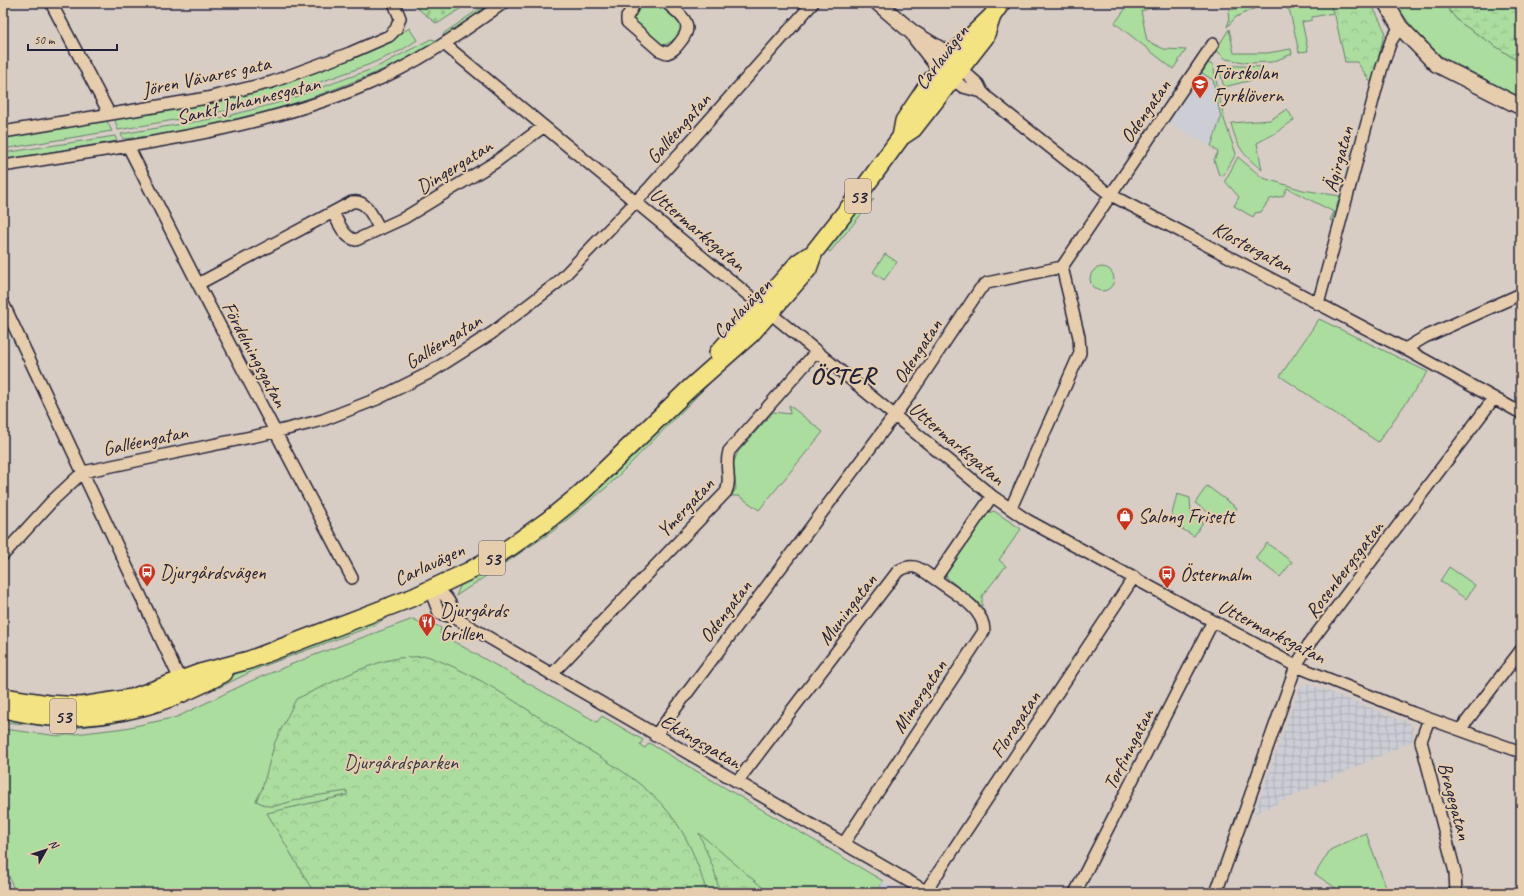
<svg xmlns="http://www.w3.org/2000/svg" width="1524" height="896" viewBox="0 0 1524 896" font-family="Caveat,sans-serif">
	<defs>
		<pattern id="industrial-grid" width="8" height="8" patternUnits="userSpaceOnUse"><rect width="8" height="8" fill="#cccdd5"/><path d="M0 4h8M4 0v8" fill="none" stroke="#afb0b8"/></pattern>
		<pattern id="forest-crowns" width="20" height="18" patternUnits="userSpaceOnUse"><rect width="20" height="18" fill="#abdd9e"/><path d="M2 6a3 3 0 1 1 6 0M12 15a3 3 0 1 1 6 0" fill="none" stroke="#93bd89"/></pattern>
		<pattern id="wetland-marsh" width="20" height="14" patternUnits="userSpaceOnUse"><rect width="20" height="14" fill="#abdd9e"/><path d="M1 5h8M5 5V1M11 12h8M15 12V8" fill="none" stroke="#93bd89"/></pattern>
		<pattern id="cemetery-stones" width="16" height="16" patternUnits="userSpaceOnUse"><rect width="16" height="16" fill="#abdd9e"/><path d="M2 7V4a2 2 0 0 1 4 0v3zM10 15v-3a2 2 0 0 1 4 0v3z" fill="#93bd89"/></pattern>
	</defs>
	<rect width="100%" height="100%" fill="#d7cdc5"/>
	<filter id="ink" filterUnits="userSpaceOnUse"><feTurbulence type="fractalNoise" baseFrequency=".025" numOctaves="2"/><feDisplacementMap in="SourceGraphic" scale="8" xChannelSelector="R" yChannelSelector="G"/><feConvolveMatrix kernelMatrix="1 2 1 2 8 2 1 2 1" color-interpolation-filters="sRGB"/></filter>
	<g filter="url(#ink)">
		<path fill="#cccdd5" d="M1202,73L1213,80L1221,118L1211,146L1168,123Z
			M883,881L905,893H876Z"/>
		<path fill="url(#industrial-grid)" d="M1309,684L1410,723L1413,729L1412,741L1254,814L1297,694L1302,686Z"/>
		<path fill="#abdd9e" stroke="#66806c" d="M488,3H496L443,37L444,33Z
			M644,3H660L682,25C679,37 672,43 660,46L633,23V16Z
			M1120,3H1168L1141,11L1147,41L1164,49L1186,50L1173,69L1115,23L1126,8Z
			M1266,3L1236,17L1227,27L1229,21L1228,12L1230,10Z
			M1283,3H1329L1334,13L1312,17V20L1302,22L1308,51L1299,52L1290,12Z
			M1395,3H1443L1459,22L1521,63V98L1441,56L1412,27Z
			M409,28L417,40L402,50L368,65L273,99L236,109L118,130L114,117L271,87L349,60L390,41Z
			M1229,29L1234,53H1267L1291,49L1292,54L1272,62L1249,63L1226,59L1216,50Z
			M431,39L438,41C410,59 381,71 350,83C278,112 201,132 123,139L121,134L224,117L281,102L375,68Z
			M1208,63L1213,65L1224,119L1236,154L1223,176L1219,175L1214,160L1218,152L1211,146L1221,118L1213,80L1202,73Z
			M1218,65L1263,67L1257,72L1252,80L1224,87Z
			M1287,109L1294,120L1274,134L1257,143L1262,170C1243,155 1237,147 1231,123L1270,120Z
			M106,120L112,131L3,149V136Z
			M115,136L117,141L3,160V153Z
			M1238,157L1263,178L1303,190L1340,196L1332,221L1330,220L1334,212L1287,188L1283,196L1270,199L1261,212L1255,213L1253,217L1234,206L1239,197L1225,181Z
			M874,199L830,252L826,249L856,210Z
			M885,254L897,262L884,280L873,272Z
			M1090 279a12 12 0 1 1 24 0a12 12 0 1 1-24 0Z
			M1319,319L1428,372L1378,442L1280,376Z
			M709,381V384L607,487L553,531L456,596L460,586L507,561L516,551Z
			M789,405L823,432L759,510L739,496H731L736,489L733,463L738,452L773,412L790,414Z
			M1207,486L1237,508L1225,524L1195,503Z
			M1177,494L1190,498L1191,513L1203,522L1194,536L1170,522Z
			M994,511L1021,529L999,560L1006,566L982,596V606L947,578L946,571L986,514Z
			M1267,543L1292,562L1280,577L1255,558Z
			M1449,567L1475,585L1466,599L1440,581Z
			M390,615L375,625L261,667L216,689L211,687L252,665Z
			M413,619L421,623L423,621H429L441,628L440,634L597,722L602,716L643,740L640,745L645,748L649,743L883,881L876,893H15L3,860V729L59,736L125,728L177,717L251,681L312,656Z
			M156,710L154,713L114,723L72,728L3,722V716Z
			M1366,833L1388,893H1343L1315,874L1330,850Z"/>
		<path fill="url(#forest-crowns)" stroke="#66806c" d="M1329,3H1371L1385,31L1372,84L1357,62H1345L1335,16Z
			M427,656C480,675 525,708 571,739C606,761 644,781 670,814C689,838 698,864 707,893H314L267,813L347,795V791L308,797L275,806H267L256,801L262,789L275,742L296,699L356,671L381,662L398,658Z
			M699,833L769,893H720L714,870Z"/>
		<path fill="url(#wetland-marsh)" stroke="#66806c" d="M1443,3H1521V63L1459,22Z"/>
		<path fill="url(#cemetery-stones)" stroke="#66806c" d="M411,3H469L437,24Z"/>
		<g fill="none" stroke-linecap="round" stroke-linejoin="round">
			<defs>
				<path id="street" d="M51,3L109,113
					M635,3L627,17V22L659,50L667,53C674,51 677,46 681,41C696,23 679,14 667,3
					M444,44L992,496L1027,520L1296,666L1413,713L1521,752
					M961,69L978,84L982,92L988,98L1109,194L1405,349L1521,413
					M952,79L963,87L982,92
					M3,132L207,98L272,82L350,53L389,36L396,29L400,18L394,3
					M128,146L198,284L352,578
					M3,166C125,146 251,133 366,85C415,65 460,34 503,3
					M333,213C339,223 344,238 356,240L404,218L494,163L543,127
					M198,284L352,202C367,199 373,218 380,229
					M3,303L183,686
					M1318,304L1382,67L1391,41L1400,27
					M1405,349L1425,337L1521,294
					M1011,508L1080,353L1079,337L1062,267
					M3,555L53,500L83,472L275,432L323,420L377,399L429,373L492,333L557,283L651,186L813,3
					M436,588L434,600L439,613L455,618L929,893
					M436,588C447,597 452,603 455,618
					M551,675L726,492C732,479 724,467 729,451L817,351
					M1429,719L1421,741L1455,872L1456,893
					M1460,730L1521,650
					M655,736L909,396L980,289L987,283L1062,267L1213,44
					M737,782L898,571C915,561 921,570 935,579L992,496
					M844,843L984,631C984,607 952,592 935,579
					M926,891L1134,577
					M1075,893L1213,621
					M1216,893L1296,666L1309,644L1494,398"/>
				<path id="secondary" d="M878,3L913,33L941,50L959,67
					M1386,3L1400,27L1436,64L1521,107
					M915,37L933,60L950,76"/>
				<path id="primary" d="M901,137L904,121L930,82L959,48L992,16L1001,3
					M718,353L799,262L808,256
					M3,697L48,704L81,706L132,698L200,673L249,660L414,597L469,571L509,548L547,521L579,495L691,387L751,334L808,269L814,252L855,200L901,137L913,129L985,37L992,16
					M3,709C19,712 35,716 51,717C117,719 167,704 224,673"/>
			</defs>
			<use href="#street" stroke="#22223b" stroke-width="14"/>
			<use href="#secondary" stroke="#22223b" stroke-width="18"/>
			<use href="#primary" stroke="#22223b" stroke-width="20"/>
			<use href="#street" stroke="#e6cdae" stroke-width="11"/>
			<use href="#secondary" stroke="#e6cdae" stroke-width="15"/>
			<use href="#primary" stroke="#f4e382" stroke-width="17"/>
		</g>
	</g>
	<defs>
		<symbol id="school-pin" viewBox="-11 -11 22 30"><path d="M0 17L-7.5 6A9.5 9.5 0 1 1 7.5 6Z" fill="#c8321e" stroke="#e6cdae"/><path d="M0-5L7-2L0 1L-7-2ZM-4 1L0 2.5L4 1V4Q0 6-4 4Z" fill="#fff"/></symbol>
		<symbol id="shop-pin" viewBox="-11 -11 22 30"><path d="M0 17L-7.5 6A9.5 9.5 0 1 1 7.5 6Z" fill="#c8321e" stroke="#e6cdae"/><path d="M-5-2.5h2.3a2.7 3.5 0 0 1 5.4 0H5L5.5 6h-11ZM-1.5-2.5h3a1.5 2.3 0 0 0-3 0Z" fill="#fff"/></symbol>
		<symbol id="bus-pin" viewBox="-11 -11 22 30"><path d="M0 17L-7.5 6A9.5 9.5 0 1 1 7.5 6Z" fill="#c8321e" stroke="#e6cdae"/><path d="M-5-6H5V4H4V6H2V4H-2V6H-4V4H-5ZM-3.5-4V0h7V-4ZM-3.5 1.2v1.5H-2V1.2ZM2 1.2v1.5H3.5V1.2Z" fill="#fff"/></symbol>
		<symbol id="restaurant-pin" viewBox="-11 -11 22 30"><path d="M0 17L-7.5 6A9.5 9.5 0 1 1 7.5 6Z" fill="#c8321e" stroke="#e6cdae"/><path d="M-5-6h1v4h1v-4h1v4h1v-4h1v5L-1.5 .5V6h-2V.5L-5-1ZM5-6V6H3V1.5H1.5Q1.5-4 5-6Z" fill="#fff"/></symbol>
	</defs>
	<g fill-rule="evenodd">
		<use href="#school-pin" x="1190" y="74" width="20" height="27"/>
		<use href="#shop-pin" x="1115" y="506" width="20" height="27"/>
		<use href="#bus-pin" x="137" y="562" width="20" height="27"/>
		<use href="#bus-pin" x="1157" y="564" width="20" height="27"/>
		<use href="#restaurant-pin" x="417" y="612" width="20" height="27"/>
	</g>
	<g text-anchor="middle" stroke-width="4" stroke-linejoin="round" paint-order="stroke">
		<g fill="#e6cdae" stroke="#5d555e" stroke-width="1">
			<rect x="845" y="179" width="26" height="34" rx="3"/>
			<rect x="479" y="541" width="26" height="34" rx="3"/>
			<rect x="50" y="699" width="26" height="34" rx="3"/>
		</g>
		<g font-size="19" font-weight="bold" fill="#22223b">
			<text x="858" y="203">53</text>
			<text x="492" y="565">53</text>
			<text x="63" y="723">53</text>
		</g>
		<g font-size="20" fill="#22223b" stroke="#e6cdae">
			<text transform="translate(941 57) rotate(-53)" y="7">Carlavägen</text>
			<text transform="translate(206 76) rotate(-12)" y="7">Jören Vävares gata</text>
			<text transform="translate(248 100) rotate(-14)" y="7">Sankt Johannesgatan</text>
			<text transform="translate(1145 111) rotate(-55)" y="7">Odengatan</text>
			<text transform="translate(678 128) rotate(-49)" y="7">Galléengatan</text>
			<text transform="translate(1338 159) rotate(-75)" y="7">Ägirgatan</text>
			<text transform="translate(454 166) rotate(-32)" y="7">Dingergatan</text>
			<text transform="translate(698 229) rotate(40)" y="7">Uttermarksgatan</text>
			<text transform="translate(1253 247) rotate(28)" y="7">Klostergatan</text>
			<text transform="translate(742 308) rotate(-46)" y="7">Carlavägen</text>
			<text transform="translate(443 341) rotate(-32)" y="7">Galléengatan</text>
			<text transform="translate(917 351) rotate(-57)" y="7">Odengatan</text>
			<text transform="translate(255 354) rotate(62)" y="7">Fördelningsgatan</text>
			<text transform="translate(145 440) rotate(-12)" y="7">Galléengatan</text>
			<text transform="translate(957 443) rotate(40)" y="7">Uttermarksgatan</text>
			<text transform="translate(685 507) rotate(-47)" y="7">Ymergatan</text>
			<text transform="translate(429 564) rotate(-25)" y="7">Carlavägen</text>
			<text transform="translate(1344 569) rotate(-53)" y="7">Rosenbergsgatan</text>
			<text transform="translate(847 609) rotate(-53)" y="7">Muningatan</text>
			<text transform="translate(725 611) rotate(-53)" y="7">Odengatan</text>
			<text transform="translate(1272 631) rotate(27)" y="7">Uttermarksgatan</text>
			<text transform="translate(919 696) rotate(-57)" y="7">Mimergatan</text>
			<text transform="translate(1015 724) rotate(-57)" y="7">Floragatan</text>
			<text transform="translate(701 741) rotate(30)" y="7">Ekängsgatan</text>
			<text transform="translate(1128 749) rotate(-63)" y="7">Torfinngatan</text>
			<text transform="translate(1455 801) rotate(75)" y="7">Bragegatan</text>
		</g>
		<g font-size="20" fill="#22223b" stroke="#e6cdae" text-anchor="start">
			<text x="1213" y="79">Förskolan<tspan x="1213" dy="23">Fyrklövern</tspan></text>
			<text x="1138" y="523">Salong Frisett</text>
			<text x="160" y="579">Djurgårdsvägen</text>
			<text x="1180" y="581">Östermalm</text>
			<text x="440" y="617">Djurgårds<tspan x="440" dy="23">Grillen</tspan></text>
		</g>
		<g font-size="20" fill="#373e4a" stroke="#e6cdae">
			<text x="401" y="769">Djurgårdsparken</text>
		</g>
		<g font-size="24" font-weight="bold" letter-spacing="1" fill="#22223b" stroke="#e6cdae">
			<text x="843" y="384">ÖSTER</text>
		</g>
	</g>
	<rect width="1524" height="896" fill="none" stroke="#e6cdae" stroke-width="16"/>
	<rect x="8" y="8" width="1508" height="880" fill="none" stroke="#22223b" stroke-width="1.5" filter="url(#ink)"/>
	<g transform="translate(46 850) rotate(51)" stroke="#e6cdae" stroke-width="3" paint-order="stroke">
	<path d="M0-3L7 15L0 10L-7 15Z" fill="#22223b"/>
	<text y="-6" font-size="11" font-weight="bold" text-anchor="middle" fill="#22223b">N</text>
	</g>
	<path d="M28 44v6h89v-6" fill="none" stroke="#22223b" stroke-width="2"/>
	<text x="34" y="44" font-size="12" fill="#22223b" stroke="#e6cdae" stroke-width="3" paint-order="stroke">50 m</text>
</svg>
